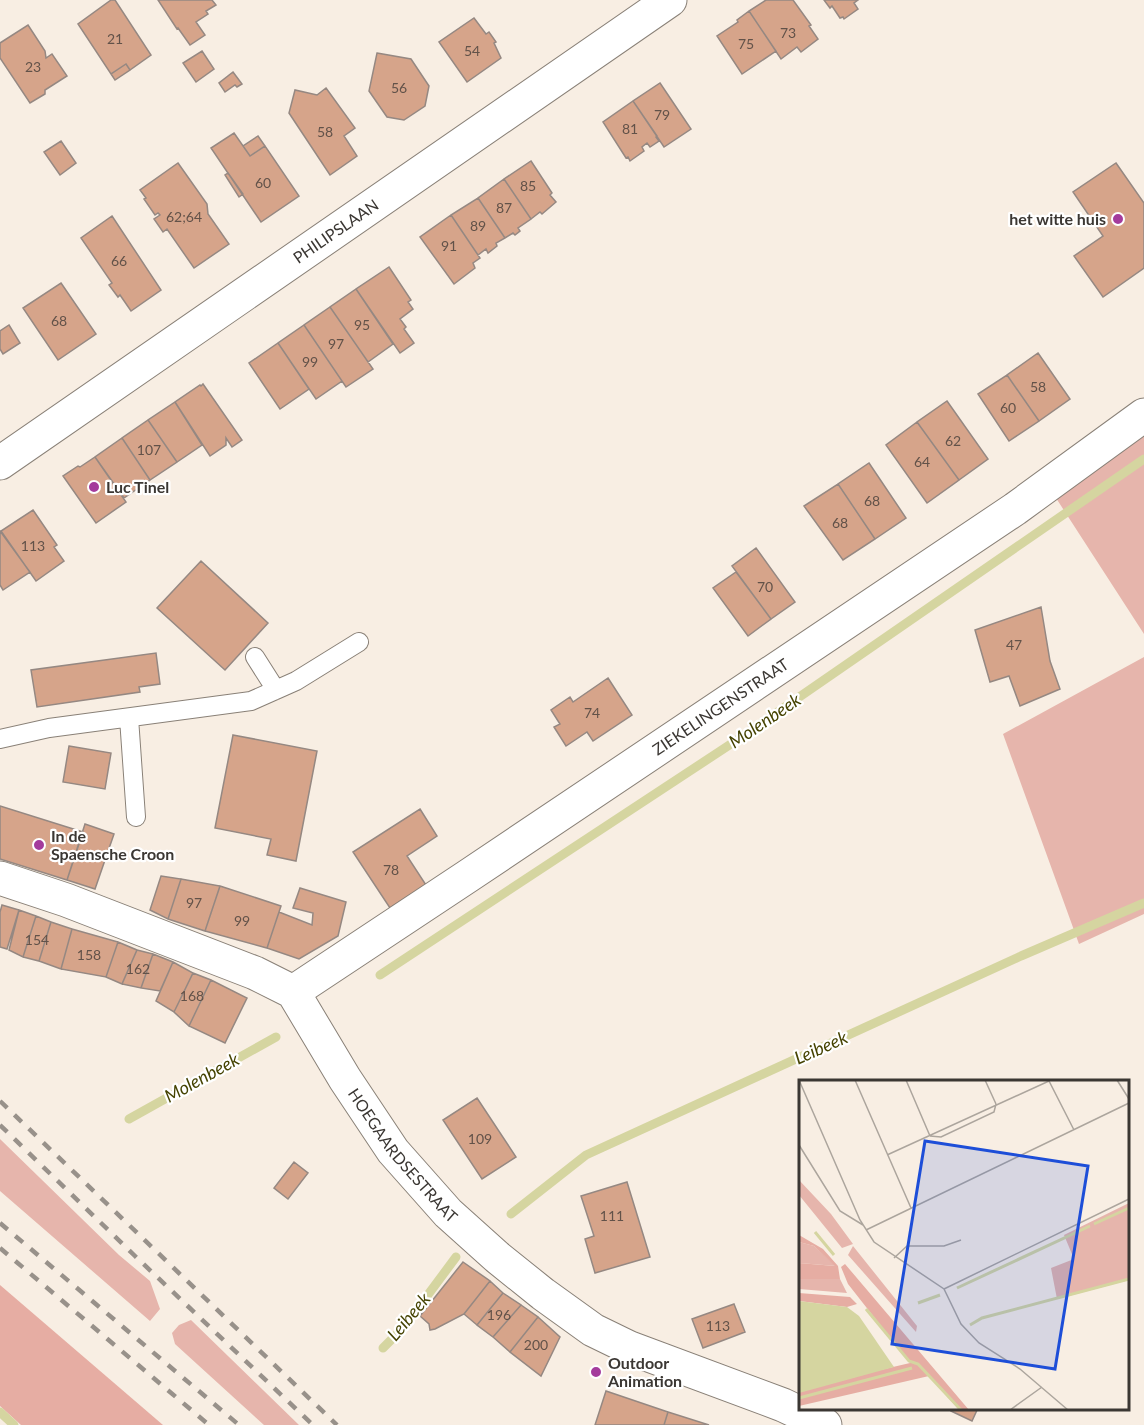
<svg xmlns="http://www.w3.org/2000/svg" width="1144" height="1425" viewBox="0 0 1144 1425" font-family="Lato,sans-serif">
	<rect width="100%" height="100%" fill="#f8eee3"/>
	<path fill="#e6b5ac" d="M1144,433V634L1056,498Z
		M1144,657V914L1079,944L1003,734Z
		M0,1139L119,1255L150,1281L160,1309L150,1321L0,1191Z
		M191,1320L299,1425H264L175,1344L172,1333L179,1325Z"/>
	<path fill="#e6ada3" d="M0,1285L163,1425H21L0,1406Z"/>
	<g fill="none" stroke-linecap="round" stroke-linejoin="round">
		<path stroke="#d5d5a0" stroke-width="9" d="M380,975L740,738L1144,459
			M129,1119L276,1037
			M511,1214L586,1155L1021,956L1144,903
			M383,1348L404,1327L456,1257
			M0,1412L14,1425"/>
	</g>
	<path fill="#d6a48a" stroke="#958882" stroke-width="1.5" d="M111,0H115L151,55L130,70L126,64L111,74L78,24Z
		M158,0H212L216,5L206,11L208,14L196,22L205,35L190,45L178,28L177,29Z
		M766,0H793L811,25L809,26L818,39L801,52L797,47L781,59L749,11Z
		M824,0H858L854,3L858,9L844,19L843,17L840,18L832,6L830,8Z
		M749,11L776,51L742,74L717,36L738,22L737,20Z
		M474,18L486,34L489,32L496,42L494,43L501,58L467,82L439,42Z
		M28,25L45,51L46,58L52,54L67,76L45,90V94L30,103L0,58V43Z
		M202,51L214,69L196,82L183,63Z
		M377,53L411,59L429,86L425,106L404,120L387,117L369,91Z
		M126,64L130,70L115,80L111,74Z
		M233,72L242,84L237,87L235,85L225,92L219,83Z
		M660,83L691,129L664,147L633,101Z
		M326,88L355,128L344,136L357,156L330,175L289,113L295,90L317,95Z
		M633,101L657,136L656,137L659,141L650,147L647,143L642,147L644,151L630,161L628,157L626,158L603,122Z
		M234,133L250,156L265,146L299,196L261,222L211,148Z
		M258,136L265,146L250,156L243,146Z
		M61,141L76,163L60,175L44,152Z
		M531,161L552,193L550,195L556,202L542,214L540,212L531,219L504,179Z
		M178,163L207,204L208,214L229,244L194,268L167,229L163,232L154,219L160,215L158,213L155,215L144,199L146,198L140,190Z
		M1116,163L1144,203V268L1103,297L1074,256L1103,236L1073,192Z
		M228,173L243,194L239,197L225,175Z
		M504,179L531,219L518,228L520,231L515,235L513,233L505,238L478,198Z
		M478,198L505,238L496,243L497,246L488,253L486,249L478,255L451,215Z
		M451,215L480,258L473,263L475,268L454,284L420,237Z
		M112,216L161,290L131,311L120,295L118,297L109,285L112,283L81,238Z
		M389,267L411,300L408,302L413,309L400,319L406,327L404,329L414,343L400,353L356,289Z
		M61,283L96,334L58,360L23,308Z
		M356,289L393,344L368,362L330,307Z
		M330,307L373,369L346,387L304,325Z
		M9,325L20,343L3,354L0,349V331Z
		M304,325L342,381L316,399L278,343Z
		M278,343L309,389L280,409L249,363Z
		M1038,353L1070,399L1039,421L1007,375Z
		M1007,375L1039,421L1009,441L978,394Z
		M203,384L242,440L232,447L226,438V445L210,456L175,402L200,385L201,386Z
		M947,401L988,459L959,480L917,422Z
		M175,402L202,445L177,462L148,420Z
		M148,420L177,462L150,480L122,438Z
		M917,422L959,480L927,503L886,445Z
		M122,438L150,480L124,498L95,457Z
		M95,457L126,502L96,523L63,476L78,466L80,467Z
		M869,463L906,518L875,539L838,484Z
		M838,484L875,539L843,560L804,506Z
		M33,510L57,545L54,547L64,561L36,581L1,531Z
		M0,531L30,572L3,590L0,585Z
		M756,548L795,602L771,619L732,566Z
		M201,561L268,623L225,670L157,608Z
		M736,572L771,619L748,636L713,588Z
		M1041,607L1050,661L1060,689L1020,706L1009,676L990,682L975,630Z
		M156,653L160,684L139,687L140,692L37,707L31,670Z
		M608,678L632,715L593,741L587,732L566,746L554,727L560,724L551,710L570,697L573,702Z
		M233,735L317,751L296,861L267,855L271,839L215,828Z
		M69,746L111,753L105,789L63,782Z
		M0,806L83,832L67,880L0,859Z
		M420,809L437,836L407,856L426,885L390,908L353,852Z
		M85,824L114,834L95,889L67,880Z
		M161,876L181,879L168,919L150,910Z
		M181,879L220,886L205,931L168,919Z
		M220,886L281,906L267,948L205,931Z
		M300,888L346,902L338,936L299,959L267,948L279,912L312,925L313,913L293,908Z
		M2,905L19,910L7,949L0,947V912Z
		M19,910L36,916L23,957L9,950Z
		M36,916L51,922L39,961L23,957Z
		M51,922L72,929L61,969L39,961Z
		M72,929L118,942L106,977L61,969Z
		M118,942L137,950L122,984L106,977Z
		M137,950L153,954L141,988L122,984Z
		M153,954L173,962L160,991L141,988Z
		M173,962L193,973L174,1012L156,1001Z
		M193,973L211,980L189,1026L174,1012Z
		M211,980L247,998L225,1043L189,1026Z
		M477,1098L516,1157L482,1179L443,1120Z
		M294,1162L308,1173L288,1199L274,1188Z
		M627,1182L650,1257L595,1273L585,1239L594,1236L581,1196Z
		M463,1262L490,1281L464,1314L435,1329L430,1330L429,1324L420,1316Z
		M490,1281L503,1293L477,1325L464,1314Z
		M503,1293L521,1305L493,1337L477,1325Z
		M734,1304L745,1332L703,1348L692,1319Z
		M521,1305L538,1317L510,1352L493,1337Z
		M538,1317L560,1337L541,1376L510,1352Z
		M606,1391L668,1412L664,1425H595Z
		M952,1408H978L972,1421L951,1411Z
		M668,1412L709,1425H664Z"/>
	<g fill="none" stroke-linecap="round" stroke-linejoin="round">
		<defs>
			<path id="service" d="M255,657L276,690
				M129,718L136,817
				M0,739L49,728L251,701L296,681L359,642"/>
			<g id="minor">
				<path id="s1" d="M0,463L670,0"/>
				<path id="s2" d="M0,878L66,900L255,973L293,992L345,1079L393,1151L448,1213L497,1257L543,1294L593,1330L630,1348L783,1405L825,1425"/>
				<path id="s3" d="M293,992L468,876L1015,509L1144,415"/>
			</g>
		</defs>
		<use href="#service" stroke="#898077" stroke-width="20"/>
		<use href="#minor" stroke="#898077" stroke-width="35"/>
		<use href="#service" stroke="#fff" stroke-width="18"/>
		<use href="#minor" stroke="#fff" stroke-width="33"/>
		<path stroke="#98918a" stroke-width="4.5" stroke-dasharray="10 10" stroke-linecap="butt" d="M0,1101L337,1425
			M0,1125L135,1256L313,1425
			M0,1223L239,1425
			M0,1248L209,1425"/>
	</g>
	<g fill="#a43b9c" stroke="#fff" stroke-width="2">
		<circle cx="1118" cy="219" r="6"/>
		<circle cx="94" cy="487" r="6"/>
		<circle cx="39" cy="845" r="6"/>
		<circle cx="596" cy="1372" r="6"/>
	</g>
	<g text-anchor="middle" stroke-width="4.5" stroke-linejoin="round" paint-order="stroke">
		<g font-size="14" fill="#625249">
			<text x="788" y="38">73</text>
			<text x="115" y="44">21</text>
			<text x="746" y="49">75</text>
			<text x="472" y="56">54</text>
			<text x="33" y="72">23</text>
			<text x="399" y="93">56</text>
			<text x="662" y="120">79</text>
			<text x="630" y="134">81</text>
			<text x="325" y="137">58</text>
			<text x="263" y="188">60</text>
			<text x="528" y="191">85</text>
			<text x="504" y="213">87</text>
			<text x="184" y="222">62;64</text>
			<text x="478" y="231">89</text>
			<text x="449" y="251">91</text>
			<text x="119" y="266">66</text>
			<text x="59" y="326">68</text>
			<text x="362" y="330">95</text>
			<text x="336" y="349">97</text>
			<text x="310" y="367">99</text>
			<text x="1038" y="392">58</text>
			<text x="1008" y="413">60</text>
			<text x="953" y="446">62</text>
			<text x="149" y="455">107</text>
			<text x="922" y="467">64</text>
			<text x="872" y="506">68</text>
			<text x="840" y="528">68</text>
			<text x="33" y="551">113</text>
			<text x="765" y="592">70</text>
			<text x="1014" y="650">47</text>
			<text x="592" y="718">74</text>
			<text x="391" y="875">78</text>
			<text x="194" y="908">97</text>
			<text x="242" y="926">99</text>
			<text x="37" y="945">154</text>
			<text x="89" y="960">158</text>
			<text x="138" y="974">162</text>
			<text x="192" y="1001">168</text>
			<text x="480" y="1144">109</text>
			<text x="612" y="1221">111</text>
			<text x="499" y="1320">196</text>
			<text x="718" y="1331">113</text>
			<text x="536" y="1350">200</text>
		</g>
		<g font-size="16" font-weight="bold" fill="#3b3733" stroke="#fff" text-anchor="start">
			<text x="1106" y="225" text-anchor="end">het witte huis</text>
			<text x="106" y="493">Luc Tinel</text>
			<text x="51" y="842">In de<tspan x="51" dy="18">Spaensche Croon</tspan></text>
			<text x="608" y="1369">Outdoor<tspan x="608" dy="18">Animation</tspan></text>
		</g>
		<g font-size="16" fill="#3b3733" stroke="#fff">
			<text dy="6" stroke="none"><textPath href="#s1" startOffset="408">PHILIPSLAAN</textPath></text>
			<text dy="6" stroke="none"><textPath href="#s3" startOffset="514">ZIEKELINGENSTRAAT</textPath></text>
			<text dy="6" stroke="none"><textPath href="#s2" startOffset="512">HOEGAARDSESTRAAT</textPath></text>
		</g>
		<g font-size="18" font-style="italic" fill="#454302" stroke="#fff">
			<text transform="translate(765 721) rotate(-34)" y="6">Molenbeek</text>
			<text transform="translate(821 1048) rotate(-24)" y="6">Leibeek</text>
			<text transform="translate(202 1078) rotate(-29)" y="6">Molenbeek</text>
			<text transform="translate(409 1317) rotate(-50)" y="6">Leibeek</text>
		</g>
	</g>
	<g transform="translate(799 1080)">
		<rect width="330" height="330" fill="#f8eee3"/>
		<path d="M0,100L32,134L54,164L43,168L0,115ZM330,123V200L258,219L252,188L275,179L265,155ZM0,162L15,166L37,186L0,183ZM54,166L118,246L117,252L49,175ZM0,199H41L48,213L0,209Z" fill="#e6b5ac"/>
		<path d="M0,155L24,169L39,186L41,199H0V183L36,186L15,166L0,162ZM46,184L170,330H160L130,296L0,326V309L111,283L49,204L42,187ZM0,213L51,217L58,224L48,227L0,221Z" fill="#e6ada3"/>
		<path d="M0,221L48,227L60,236L95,287L0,313Z" fill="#d5d5a0"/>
		<path fill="none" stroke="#d5d5a0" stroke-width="3" d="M295,144L330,128M16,152L35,175M158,208L291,146M119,223L141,215M67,229L110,281L119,284L162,330M171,245L183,238L330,199M0,318L113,288"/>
		<path fill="none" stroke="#aca59d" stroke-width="1.5" d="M0,0L61,140L75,162L145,209L162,244L180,263L221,289L269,330M56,0L112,128M107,0L131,56M186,0L197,24M318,0L330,19M131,56L142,57L195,32L197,24M0,65L41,131L64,145M88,75L250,1L275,50M67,150L330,23M95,178L108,166H145L162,160M145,209L330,119M211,330L243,307"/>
		<path fill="#1d4ed8" fill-opacity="0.15" stroke="#1d4ed8" stroke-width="3" d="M126,61L289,86L256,289L93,264Z"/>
		<rect width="330" height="330" fill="none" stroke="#3b3733" stroke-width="3"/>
	</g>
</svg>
